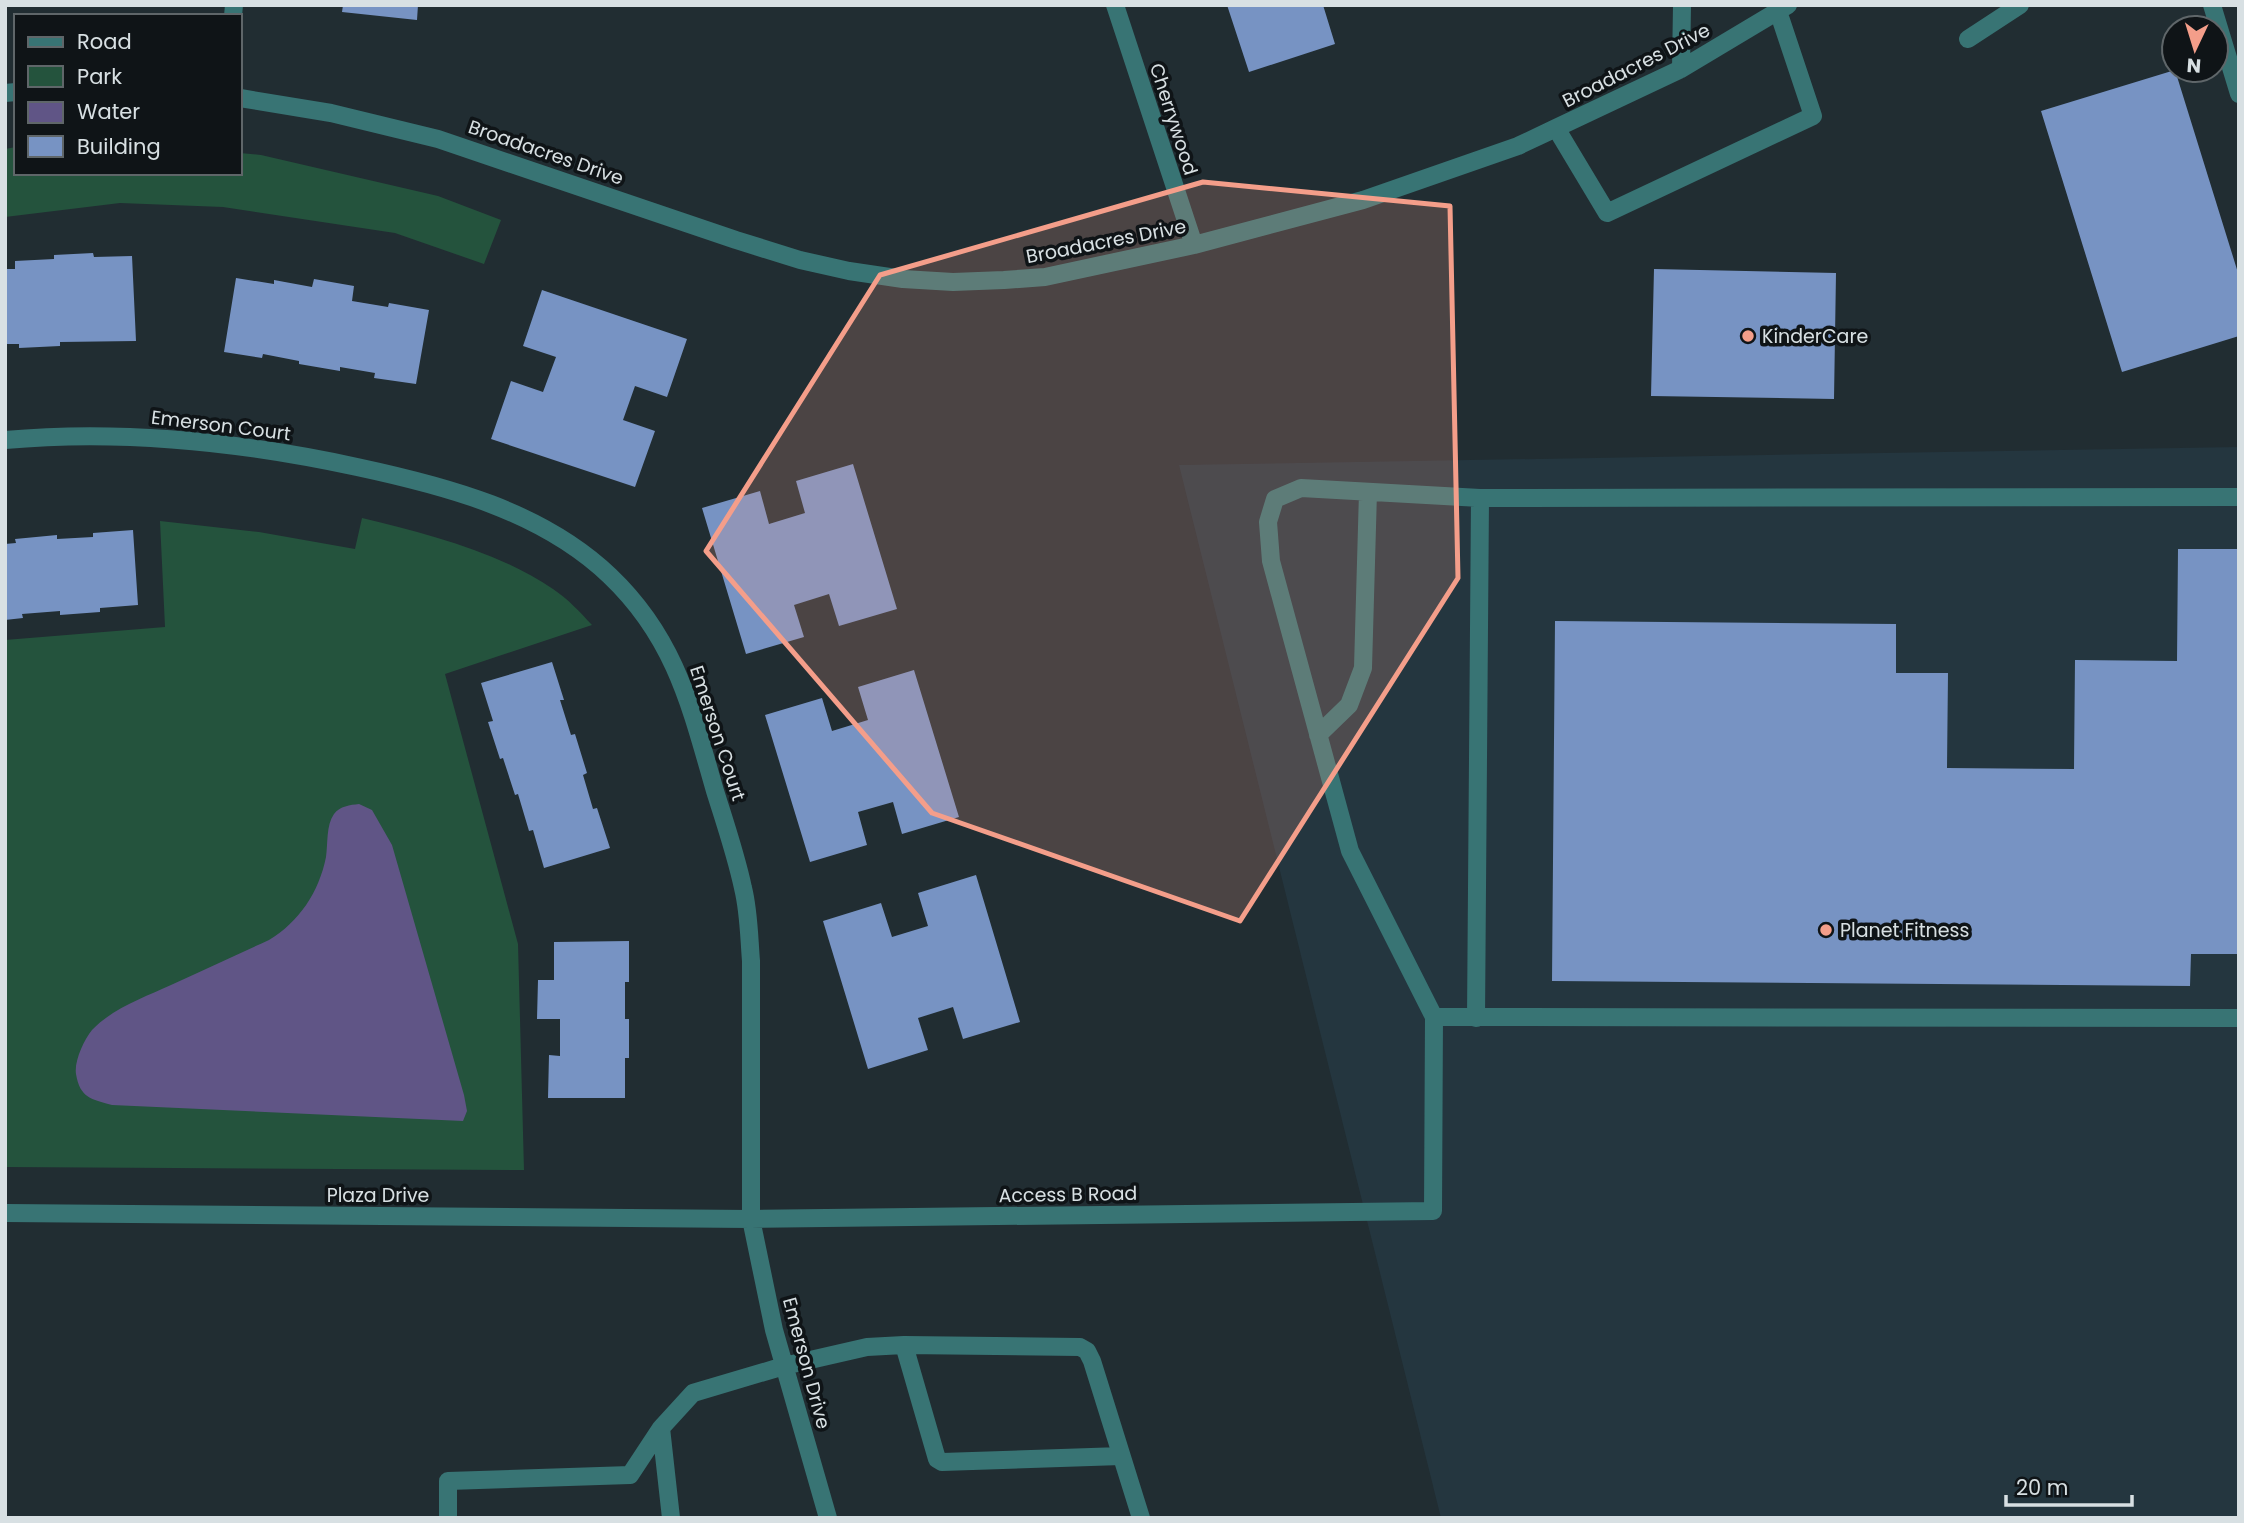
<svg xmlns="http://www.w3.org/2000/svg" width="2244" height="1523" viewBox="0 0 2244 1523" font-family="Poppins,sans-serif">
	<rect width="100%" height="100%" fill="#212d32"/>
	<path fill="#24363f" d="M2239,447V1518H1441L1179,465Z"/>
	<path fill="#24533d" d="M16,147V173H240V153L261,155L438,196L501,220L484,264L395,233L223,207L120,203L5,217V149Z
		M362,518C427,534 497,551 553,589C568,599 580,612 592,625L445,674L518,944L524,1170L5,1167V640L165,627L160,521L259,532L355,549Z"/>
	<path fill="#605586" d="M359,804L372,810L392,845L464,1095L467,1111L463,1121L112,1105C91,1099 80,1098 76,1074C74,1061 84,1040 92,1030C113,1008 145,997 171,985C204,970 236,955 269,940C299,922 319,892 326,857C328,844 326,825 334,814C340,806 350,805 359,804Z"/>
	<path fill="#7793c3" d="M343,5H418L417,20L342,12Z
		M1227,5H1323L1335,44L1249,72Z
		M2175,70L2239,276V336L2122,372L2041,111Z
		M93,253L94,257L132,256L136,341L60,342V346L19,348V344H5V269H15V261L54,259V255Z
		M1654,269L1836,273L1834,399L1651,396Z
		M236,278L274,284V280L312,287L314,279L354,286L352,301L388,307L389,303L429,310L416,384L374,378L375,373L340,367V371L299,364V361L263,354L262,358L224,352Z
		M542,290L687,339L667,397L635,386L623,420L655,431L635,487L491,439L511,381L543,392L556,357L523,346Z
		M853,464L897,609L839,626L829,594L794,605L804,637L746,654L702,508L760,491L769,524L805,513L796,481Z
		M133,530L138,605L100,608V612L60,615V611L22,614L23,618L5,620V544L16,543L15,539L57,535V539L93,537V533Z
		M2178,549H2239V954H2191L2190,986L1552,981L1555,621L1896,624V673H1948L1947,768L2074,769L2075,660L2177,661Z
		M552,662L564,700H560L571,735L575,734L587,773L583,775L593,809L597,808L610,848L544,868L533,830L529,831L518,794L515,795L503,758L500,759L488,722L493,721L481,683Z
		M914,670L959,817L902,834L893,802L858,812L867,845L810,862L765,715L822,698L832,731L868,720L858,687Z
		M976,875L1020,1022L963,1039L953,1007L918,1018L928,1050L868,1069L823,921L881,903L892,937L928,926L918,893Z
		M629,941V982H625V1019H629V1058H625V1098H548L549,1055L560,1056V1019H537L538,980H554V942Z"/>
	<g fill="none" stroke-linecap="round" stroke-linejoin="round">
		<path stroke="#387474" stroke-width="18" d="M1115,5L1194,245
			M2212,5L2239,94
			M233,16L234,5
			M1968,39L2020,5
			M1681,69L1682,5
			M5,93L16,92
			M240,98L331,113L438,139L736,240L800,260L849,271L903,279L953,282L1004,280L1045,277L1194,245L1363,200L1518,146L1556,128L1681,69L1788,5
			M1556,128L1607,213L1813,116L1778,11
			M5,440C124,429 241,442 357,467C446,486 542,511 610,576C676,639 691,708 715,791C725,823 736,855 743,888C749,912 749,937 751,961V1219L774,1330L828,1518
			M1318,735L1349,705L1363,668L1368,492
			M1434,1017L1350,851L1271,561L1268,522L1275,499L1301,488L1480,498
			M1476,1018L1480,498L2239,497
			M5,1213L751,1219L1433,1211L1434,1017L2239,1018
			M1121,1456L942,1462L937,1459L904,1345L1080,1347L1087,1351L1092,1361L1141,1518
			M448,1518V1481L630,1475L661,1428
			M671,1518L661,1428L693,1393L784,1366L867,1347L904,1345"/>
	</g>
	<path fill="#f49e8a" fill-opacity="0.2" stroke="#f49e8a" stroke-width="5" stroke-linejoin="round" d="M1203,182L1450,206L1458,578L1240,921L932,813L706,551L880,275Z"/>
	<g fill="#f49e8a" stroke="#0f1417" stroke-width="2.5">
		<circle cx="1748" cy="336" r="7"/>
		<circle cx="1826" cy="930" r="7"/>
	</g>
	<g text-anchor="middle" stroke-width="7" stroke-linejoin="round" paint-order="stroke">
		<g font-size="19" fill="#d8e0e3" stroke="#0f1417">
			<text transform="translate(1636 65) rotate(-27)" y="7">Broadacres Drive</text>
			<text transform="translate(1174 119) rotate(72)" y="7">Cherrywood</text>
			<text transform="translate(546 152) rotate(19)" y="7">Broadacres Drive</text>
			<text transform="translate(1106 241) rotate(-11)" y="7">Broadacres Drive</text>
			<text transform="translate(221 425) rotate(7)" y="7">Emerson Court</text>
			<text transform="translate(718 733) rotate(72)" y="7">Emerson Court</text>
			<text transform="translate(1068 1194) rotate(-1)" y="7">Access B Road</text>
			<text x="378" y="1202">Plaza Drive</text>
			<text transform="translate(807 1363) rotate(75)" y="7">Emerson Drive</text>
		</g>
		<g font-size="19" fill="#d8e0e3" stroke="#0f1417" text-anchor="start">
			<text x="1762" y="343">KinderCare</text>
			<text x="1840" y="937">Planet Fitness</text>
		</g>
	</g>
	<rect width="2244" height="1523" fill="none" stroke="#d8e0e3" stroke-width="14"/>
	<rect x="14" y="14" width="228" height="161" fill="#0f1417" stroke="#5f6669" stroke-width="2"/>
	<rect x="28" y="37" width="35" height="10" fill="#387474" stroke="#5f6669" stroke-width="2"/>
	<text x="77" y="49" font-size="21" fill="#d8e0e3">Road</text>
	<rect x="28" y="66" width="35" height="21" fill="#24533d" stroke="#5f6669" stroke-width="2"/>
	<text x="77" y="84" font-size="21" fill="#d8e0e3">Park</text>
	<rect x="28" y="102" width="35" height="21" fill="#605586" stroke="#5f6669" stroke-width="2"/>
	<text x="77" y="119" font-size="21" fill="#d8e0e3">Water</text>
	<rect x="28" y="136" width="35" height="21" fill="#7793c3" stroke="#5f6669" stroke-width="2"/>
	<text x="77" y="154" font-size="21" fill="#d8e0e3">Building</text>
	<g transform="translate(2195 49) rotate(184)"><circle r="33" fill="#0f1417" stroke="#5f6669" stroke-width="2"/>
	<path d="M0-5L12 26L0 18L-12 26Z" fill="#f49e8a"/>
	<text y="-10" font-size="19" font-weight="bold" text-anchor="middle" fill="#d8e0e3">N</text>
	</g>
	<path d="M2006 1495v10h126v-10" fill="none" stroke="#d8e0e3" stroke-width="3.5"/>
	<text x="2016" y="1495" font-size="21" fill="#d8e0e3" stroke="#0f1417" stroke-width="5" paint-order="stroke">20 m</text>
</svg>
